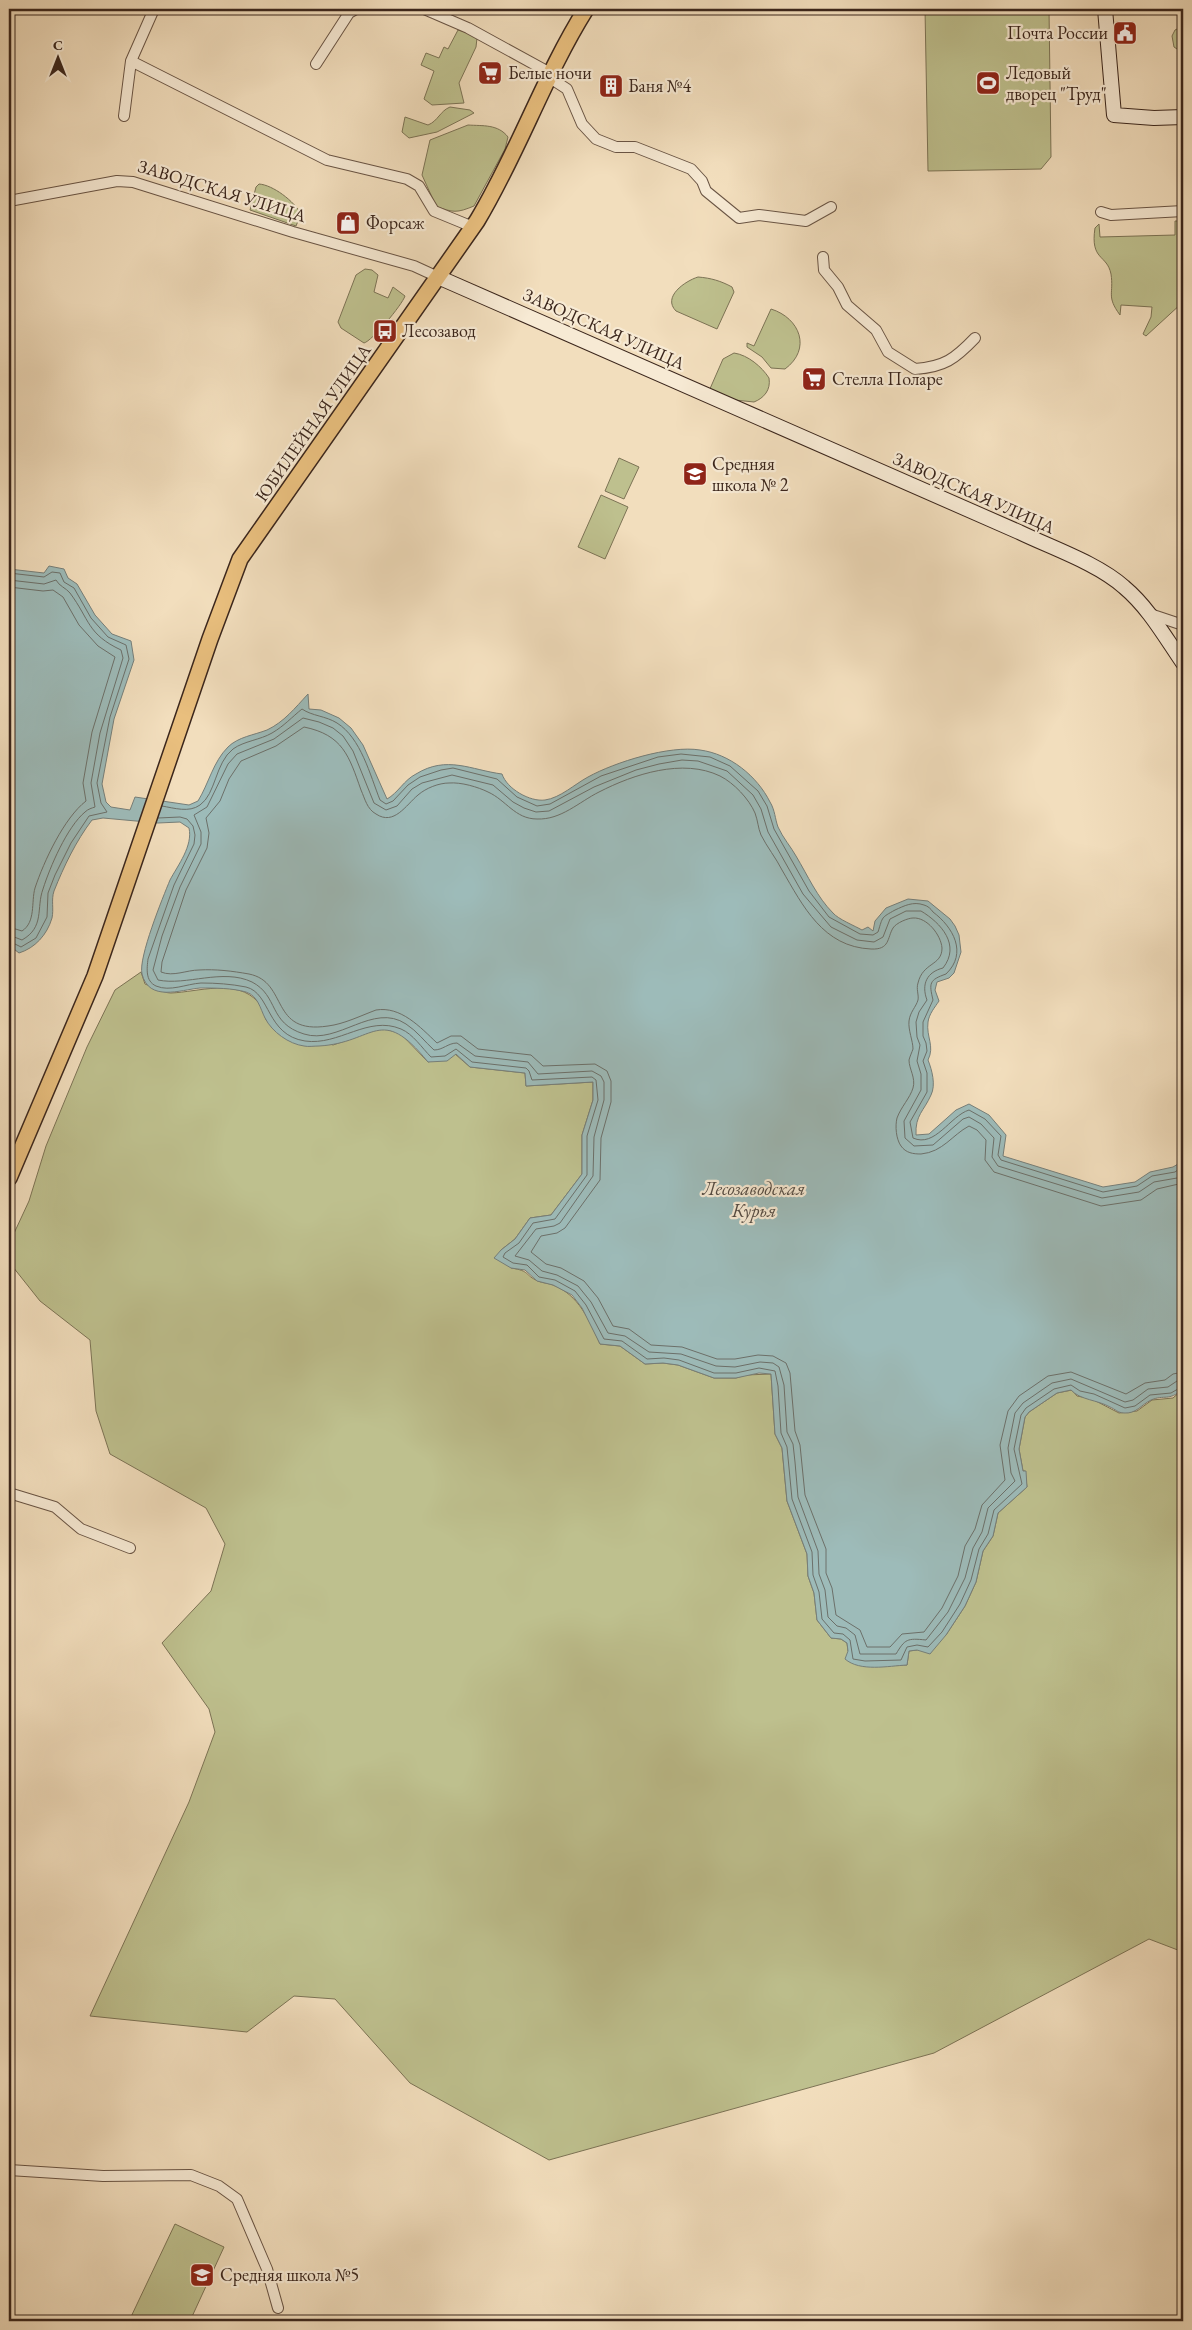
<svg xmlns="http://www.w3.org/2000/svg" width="1192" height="2330" viewBox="0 0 1192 2330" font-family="'EB Garamond',serif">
	<rect width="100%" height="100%" fill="#f2debd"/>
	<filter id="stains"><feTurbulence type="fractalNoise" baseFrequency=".004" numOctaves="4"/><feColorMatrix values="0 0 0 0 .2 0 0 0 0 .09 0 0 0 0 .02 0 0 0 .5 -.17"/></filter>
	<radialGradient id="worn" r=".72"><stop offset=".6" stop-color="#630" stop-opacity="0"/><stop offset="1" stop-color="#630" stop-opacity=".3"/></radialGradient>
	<path fill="#bec08e" stroke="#7c7355" d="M925,9H1049L1051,157L1041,169L928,171Z
		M1183,26V53L1174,47L1172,36L1175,30Z
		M458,30L470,33L477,38L476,47L459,83L464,103L432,105L424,99L434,71L421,65L426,53L439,58L444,47L448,49Z
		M450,107L470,110L474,113L437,132L409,138L402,132L405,117L428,125C438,121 440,111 450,107Z
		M468,125C483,126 498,124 508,137L505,149L474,206C457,213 453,213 436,206L422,175L430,140Z
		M259,184C273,185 294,201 301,214L296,226L250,210L256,187Z
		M1175,221H1183L1182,303L1146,336L1143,334L1151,317L1152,307L1121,305L1120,315C1106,296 1114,294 1111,274C1107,254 1090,261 1095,228L1099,224L1100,237L1175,235Z
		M365,269L372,270L378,275L374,292L388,298L393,287L405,296C402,305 372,341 364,343L341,328L338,322L356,275Z
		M698,277C711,278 721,281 732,287L734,292L717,329L676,311C662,297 685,281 698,277Z
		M771,309C800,318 812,349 785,369L771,368L762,357L747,347V343L754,346Z
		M734,353C748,355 762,367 769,378C771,390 764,398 754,402L725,399L709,391L723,359Z
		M619,458L639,467L624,499L605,491Z
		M601,495L628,507L605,559L578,547Z
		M141,972L145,984C153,987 163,993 171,993C198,992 237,978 258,1002C262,1006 264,1014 266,1020L333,1045L381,1028L400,1033L428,1062L455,1054L470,1067L525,1073L526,1086L593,1082V1100L582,1135V1174L551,1215L530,1218L515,1239L501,1250L511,1268C531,1271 524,1275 538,1281C542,1283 548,1283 553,1285C579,1295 589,1320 600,1344L620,1346L645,1364L663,1363L678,1365L714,1378H736L746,1375L771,1374L775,1434L782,1448L787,1501L807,1554L808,1576L814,1593L817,1620L831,1638L841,1639L847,1643L848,1651L864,1666L907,1665L909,1651L917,1650L946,1635L965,1606L976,1582L983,1551L993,1536L998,1513L1027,1487L1025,1471H1023L1019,1449L1025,1417L1029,1412L1057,1393L1072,1390L1077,1396L1092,1399L1119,1413L1137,1411L1152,1400L1173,1398L1183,1389V1952L1149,1939L934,2053L549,2160L410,2083L335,1999L294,1996L247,2032L90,2016L189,1802L215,1732L209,1709L162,1643L211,1591L225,1544L206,1508L110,1454L96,1411L90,1340L40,1301L9,1262V1244L29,1201L46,1146L87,1047L115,990Z
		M175,2224L224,2247L190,2321H129Z"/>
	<path fill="#9dbbb9" stroke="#767f7a" d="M49,566L64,569L68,578L77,584L95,615L112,634L131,641L134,660L114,719L102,784L106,802L111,807L130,810L135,797L189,805L198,801C209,783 213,762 228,747C238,737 254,735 267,730C284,722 295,708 308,694L309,709L321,710L339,718L351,728L363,745L387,799C398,793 404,780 416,774C447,755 471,770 502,774C507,789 530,802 545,800C560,798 575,784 588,777C615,762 670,745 700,750C730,754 757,776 770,802C775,810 775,819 778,827C783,838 791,847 796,856C808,876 817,897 833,913C838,919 855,926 862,930L868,927L873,931L875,921L886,908L908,899L928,901L950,919L955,926L959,935L961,952L954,973L949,978L937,982L935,990L939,1001C935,1007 929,1014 928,1022C926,1037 935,1046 928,1060C932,1070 936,1085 931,1095C924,1111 915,1115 916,1135L929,1134L956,1110L969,1104L989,1115L1006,1135L1003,1156L1103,1187L1135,1182L1150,1172L1173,1167L1183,1161V1389C1168,1402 1165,1394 1151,1400C1141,1405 1136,1414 1124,1413C1118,1413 1115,1409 1110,1407C1098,1400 1080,1400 1071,1390L1057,1393L1029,1412L1025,1417L1019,1449L1023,1471H1026L1027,1487L998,1513L993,1536L983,1551L976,1582L965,1606L946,1635L930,1654L917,1650L909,1651L907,1665C888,1666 860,1672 845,1659L848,1651L847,1643L841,1639L831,1638L817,1620L814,1593L808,1576L807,1554L787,1501L782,1448L775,1434L771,1374L759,1373L736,1378H714L678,1365L663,1363L645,1364L620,1346L600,1344L582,1308L572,1295L553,1285L537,1281L525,1270L511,1268L494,1258L501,1250L515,1239L530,1218L551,1215L582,1174V1135L593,1100V1082L526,1086L525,1073L470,1067L456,1054L447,1061L428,1062C380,1003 375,1043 319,1046C314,1046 308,1047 304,1046C289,1044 272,1032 265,1018C260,1008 258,996 246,992C232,988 215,988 200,988C180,990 149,1002 142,974C138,958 163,897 170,880C178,865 193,846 189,828L180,822L158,823L103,818L92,820C76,841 64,866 54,891C51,900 54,909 52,918C47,935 35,948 19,953L10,946L9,569L44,573Z"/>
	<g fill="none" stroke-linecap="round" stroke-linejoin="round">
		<path stroke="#6c706a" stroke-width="1" d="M9,573L44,577L52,572L60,573L64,582L74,588L91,618L108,637L126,645L129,659L110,717L97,783L101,803L107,812L89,816L71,843L55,875L48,893L47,917L36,938L21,947L9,941
			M9,580L44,584L56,580C59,586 66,588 70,593C90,620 87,634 121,650L123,658L100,733L91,783L95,807C92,808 88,809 85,812C67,827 50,867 43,889C36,908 45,927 22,940L9,935
			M9,587L43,591L53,590L63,597L79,625L98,646L115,657L92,732L83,783L86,801C64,818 44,861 35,888C31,902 36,922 22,931L9,927
			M162,806C174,808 189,813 200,805C216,794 215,763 233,749C244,741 260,740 272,733C284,726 292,717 302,709C312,716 326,716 337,723C361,738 370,775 380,800L386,804L393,801L408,785L420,777L441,770L453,768L497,779L517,797L537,806L550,804L601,776L658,757L681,754L710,757L730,766L758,791L767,806L774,829L809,891L829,917L860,934L873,935L878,932C883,916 881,918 895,910C904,906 913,901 924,905C928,906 931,909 933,912C953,927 968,953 946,974C929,980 929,983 933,1000L923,1022V1036L926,1043L927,1051L923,1061L927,1073V1092L910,1122L913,1138C935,1148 950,1116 969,1110L985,1119L1001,1136L998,1155L1001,1160L1103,1192L1137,1186L1152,1176L1175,1172L1183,1166
			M158,818L180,817L187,819L193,826L195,835L194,844L174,885L148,959C147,968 145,981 156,986C170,992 186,984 201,983C216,983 231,984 246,987C271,993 266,1035 305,1041C339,1046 368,1015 401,1029C413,1034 422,1048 431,1057L445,1056L456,1049L472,1062L526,1068L529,1071L532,1080L592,1077L596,1080L598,1100L587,1136V1175L555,1219L533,1223L519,1243L505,1253L503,1257L513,1263L527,1265L539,1277L555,1280L575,1291L586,1305L604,1339L622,1341L647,1359L664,1358L679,1360L714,1373H736L759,1368L775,1371L778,1386L781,1433L787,1447L792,1499L812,1552L813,1575L819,1592L822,1619L834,1633L843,1634L850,1640L853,1659L865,1661L901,1660L907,1647L917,1645L928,1647L942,1632L960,1604L971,1580L979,1549L988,1534L994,1510L1022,1484L1014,1449L1021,1415L1026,1408L1054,1389L1071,1385L1080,1391L1094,1394L1125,1408L1135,1406L1150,1395L1171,1393L1183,1386
			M1183,1174L1177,1178L1154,1182L1139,1192L1102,1198L998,1166L992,1157L994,1138L981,1124L969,1117L963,1119L933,1145L914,1146L905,1138L904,1121L921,1090V1074L917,1061L920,1045L917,1037L916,1022L919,1012L927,1000C921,984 927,972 943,968C961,945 941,923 921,911H906L890,919L883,937L874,942L857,940L831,927L803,894L768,832L761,809L753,795L727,771L698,761L682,760L659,764L636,770L594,787L549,811L536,812L524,808L513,802L493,785L452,775L422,783L412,789L397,806L386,810L374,803L353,751L343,736L333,728L319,722L303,718L274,739L237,754L228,764L207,807L194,815L201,832V844L180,887L162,936L153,970L158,980C186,986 223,968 252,982C279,996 268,1023 304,1034C338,1045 373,1002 406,1024C417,1031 425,1042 434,1050C443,1050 448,1043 457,1043L475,1056L528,1062L538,1074L592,1071L601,1076L604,1082V1100L594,1137L593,1176L560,1223L554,1226L536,1229L515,1256L529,1260L542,1271L557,1275L578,1286L591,1302L608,1333L625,1336L649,1352L681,1354L716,1366L735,1367L760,1362L773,1363L779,1367L784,1385L787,1432L793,1444L795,1462L798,1497L818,1551L819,1574L825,1590L828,1617L837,1626L846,1628L855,1635L860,1654H896C905,1639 907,1638 926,1640L948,1612L965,1578L973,1548L982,1532L988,1508L1015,1481L1011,1473L1008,1448L1015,1413L1023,1403L1052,1383L1071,1379L1125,1402L1133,1400L1148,1389L1168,1387L1177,1381L1183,1380
			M1183,1183L1157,1189L1141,1200L1101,1206L994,1172L985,1160L986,1140L977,1130L969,1126C952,1135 943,1152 921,1154C913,1154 906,1153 901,1146C896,1139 895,1126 897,1118C901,1107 910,1098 913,1088C916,1078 909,1069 909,1060C910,1056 912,1052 913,1049C913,1041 908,1030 909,1021C910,1012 916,1007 918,1000C919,995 916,989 918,983C923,962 942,966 942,948C941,935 927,917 913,918C908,918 896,923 893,928C887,938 890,950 871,949C823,947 803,906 782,870C776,858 767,847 761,835C758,828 758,821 755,813C749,799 734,783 720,776C683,758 634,774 599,792C579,802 561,820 537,819C515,819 506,800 488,792C478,787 461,782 449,783C439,783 426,788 418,795C406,805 394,826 376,814C367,809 365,799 361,790C349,756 343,735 304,727L276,746L241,761L229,779L220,801L206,818L209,833L207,848L186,890L162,962L161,972C173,977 187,970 199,970C216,969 232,971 249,974C289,982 269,1035 328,1026C344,1024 360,1016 376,1010C401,1006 420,1027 437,1043L451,1036H461L478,1049L531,1055L543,1066L595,1064L607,1071L611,1081V1102L601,1138L600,1180L565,1228L557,1233L541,1236L531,1252L546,1264L561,1268L584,1281L598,1298L613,1326L629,1329L651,1345L682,1347L717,1359H735L758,1355L773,1356L786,1363L790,1373L795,1431L800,1445L805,1495L826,1549V1573L832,1588L836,1615L860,1630L867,1647H890L902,1634L924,1632L942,1608L958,1576L965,1546L975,1529L982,1505L1005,1480L1000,1445L1008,1411L1019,1396L1048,1376L1071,1372L1126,1394L1145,1383L1165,1380L1173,1374L1183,1372"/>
		<defs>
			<path id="street" d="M424,9L468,28L552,74
				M131,61L327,160L407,179L419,186L434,211L473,227
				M316,64L349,13L356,9
				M550,78L567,89L582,124L596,139L616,147H635L691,169L702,181L706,191L739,218L759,215L806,221L831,207
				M124,116L131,61L154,9
				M9,201L117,181L133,182L293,232L414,266L438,277
				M1101,212L1111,215L1183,211
				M823,257L824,270L838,287L847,305L876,330L888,352L915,369C944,367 955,359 975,338
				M1150,614L1183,625
				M9,1493L55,1507L81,1529L130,1548
				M9,2170L103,2176L191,2175L219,2186L237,2199L267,2269L278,2308"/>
			<path id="secondary" d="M1105,9L1114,115L1154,118L1183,117
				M438,277L1019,532C1052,548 1097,563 1124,587C1149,608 1165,637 1183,663"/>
			<path id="primary" d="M9,1178L95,976L210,639L240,559L477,221C518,153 544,76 586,9"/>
		</defs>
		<use href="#street" stroke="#695444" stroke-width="12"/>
		<use href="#secondary" stroke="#3b261c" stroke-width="16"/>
		<use href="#primary" stroke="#3b261c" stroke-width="18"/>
		<use href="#street" stroke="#f7ead4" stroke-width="10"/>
		<use href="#secondary" stroke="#f7ead4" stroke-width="14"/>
		<use href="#primary" stroke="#e9bf7e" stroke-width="15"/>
	</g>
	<defs>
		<symbol id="civic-square" viewBox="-11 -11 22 22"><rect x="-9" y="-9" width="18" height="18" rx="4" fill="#8f2418" stroke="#f7ead4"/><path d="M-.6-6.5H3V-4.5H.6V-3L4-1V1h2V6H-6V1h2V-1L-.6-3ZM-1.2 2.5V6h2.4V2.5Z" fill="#fff"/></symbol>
		<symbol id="supermarket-square" viewBox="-11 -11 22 22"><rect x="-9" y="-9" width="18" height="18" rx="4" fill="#8f2418" stroke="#f7ead4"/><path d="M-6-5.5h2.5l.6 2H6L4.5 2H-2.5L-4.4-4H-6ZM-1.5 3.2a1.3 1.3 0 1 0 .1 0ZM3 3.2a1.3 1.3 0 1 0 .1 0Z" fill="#fff"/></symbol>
		<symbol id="stadium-square" viewBox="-11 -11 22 22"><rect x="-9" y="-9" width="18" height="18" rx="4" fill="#8f2418" stroke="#f7ead4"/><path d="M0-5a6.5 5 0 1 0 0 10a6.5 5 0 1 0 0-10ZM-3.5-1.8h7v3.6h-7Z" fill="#fff"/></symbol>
		<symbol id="building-square" viewBox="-11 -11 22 22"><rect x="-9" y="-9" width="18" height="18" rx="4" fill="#8f2418" stroke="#f7ead4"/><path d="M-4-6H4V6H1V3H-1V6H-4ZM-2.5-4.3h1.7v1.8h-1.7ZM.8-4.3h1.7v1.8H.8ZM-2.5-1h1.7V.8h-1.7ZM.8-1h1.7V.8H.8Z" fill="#fff"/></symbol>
		<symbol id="shop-square" viewBox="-11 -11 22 22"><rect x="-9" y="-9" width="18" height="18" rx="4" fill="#8f2418" stroke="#f7ead4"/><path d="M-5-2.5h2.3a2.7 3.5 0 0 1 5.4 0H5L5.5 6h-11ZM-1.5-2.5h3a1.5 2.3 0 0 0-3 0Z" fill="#fff"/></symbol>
		<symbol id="bus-square" viewBox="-11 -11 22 22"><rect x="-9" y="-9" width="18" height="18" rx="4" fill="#8f2418" stroke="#f7ead4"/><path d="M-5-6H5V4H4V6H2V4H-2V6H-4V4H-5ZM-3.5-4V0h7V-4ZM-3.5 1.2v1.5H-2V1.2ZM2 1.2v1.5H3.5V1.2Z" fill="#fff"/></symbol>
		<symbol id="school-square" viewBox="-11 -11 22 22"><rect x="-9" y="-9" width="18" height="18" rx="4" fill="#8f2418" stroke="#f7ead4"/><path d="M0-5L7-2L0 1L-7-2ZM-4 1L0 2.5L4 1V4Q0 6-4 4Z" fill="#fff"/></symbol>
	</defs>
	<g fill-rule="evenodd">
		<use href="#civic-square" x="1111" y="19" width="28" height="28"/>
		<use href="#supermarket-square" x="476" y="59" width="28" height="28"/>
		<use href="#stadium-square" x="974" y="69" width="28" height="28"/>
		<use href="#building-square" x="597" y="72" width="28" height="28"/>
		<use href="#shop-square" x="334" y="209" width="28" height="28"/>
		<use href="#bus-square" x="371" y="317" width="28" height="28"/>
		<use href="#supermarket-square" x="800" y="365" width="28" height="28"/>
		<use href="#school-square" x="681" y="460" width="28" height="28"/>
		<use href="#school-square" x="188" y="2261" width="28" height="28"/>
	</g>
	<g text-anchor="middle" stroke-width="4.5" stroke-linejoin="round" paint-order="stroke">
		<g font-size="18" fill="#3b261c" stroke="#f7ead4" text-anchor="start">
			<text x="1108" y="39" text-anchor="end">Почта России</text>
			<text x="508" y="79">Белые ночи</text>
			<text x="1006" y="79">Ледовый<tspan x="1006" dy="21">дворец "Труд"</tspan></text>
			<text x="628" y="92">Баня №4</text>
			<text x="366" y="229">Форсаж</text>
			<text x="402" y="337">Лесозавод</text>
			<text x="832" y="385">Стелла Поларе</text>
			<text x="712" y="470">Средняя<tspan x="712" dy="21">школа № 2</tspan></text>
			<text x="220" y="2281">Средняя школа №5</text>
		</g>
		<g font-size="18" fill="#3b261c" stroke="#f7ead4">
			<text transform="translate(222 191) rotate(17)" y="6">ЗАВОДСКАЯ УЛИЦА</text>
			<text transform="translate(604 329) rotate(24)" y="6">ЗАВОДСКАЯ УЛИЦА</text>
			<text transform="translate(313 423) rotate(-55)" y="6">ЮБИЛЕЙНАЯ УЛИЦА</text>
			<text transform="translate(974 493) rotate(24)" y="6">ЗАВОДСКАЯ УЛИЦА</text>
		</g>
		<g font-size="19" font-style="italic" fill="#544b43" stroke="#f7ead4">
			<text x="754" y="1195">Лесозаводская<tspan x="754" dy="22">Курья</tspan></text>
		</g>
	</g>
	<rect width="1192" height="2330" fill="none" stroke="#f2debd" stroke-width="30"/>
	<rect x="10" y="10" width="1172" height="2310" fill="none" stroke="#3b261c" stroke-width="2.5"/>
	<rect x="15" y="15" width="1162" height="2300" fill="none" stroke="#3b261c"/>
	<g transform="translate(58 58)" stroke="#f7ead4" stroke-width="4" paint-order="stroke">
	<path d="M0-4L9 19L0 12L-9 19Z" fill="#3b261c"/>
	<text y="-8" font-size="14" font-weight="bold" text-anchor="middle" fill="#3b261c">С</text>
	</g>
	<rect width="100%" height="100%" filter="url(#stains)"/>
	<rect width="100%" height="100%" fill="url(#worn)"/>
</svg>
